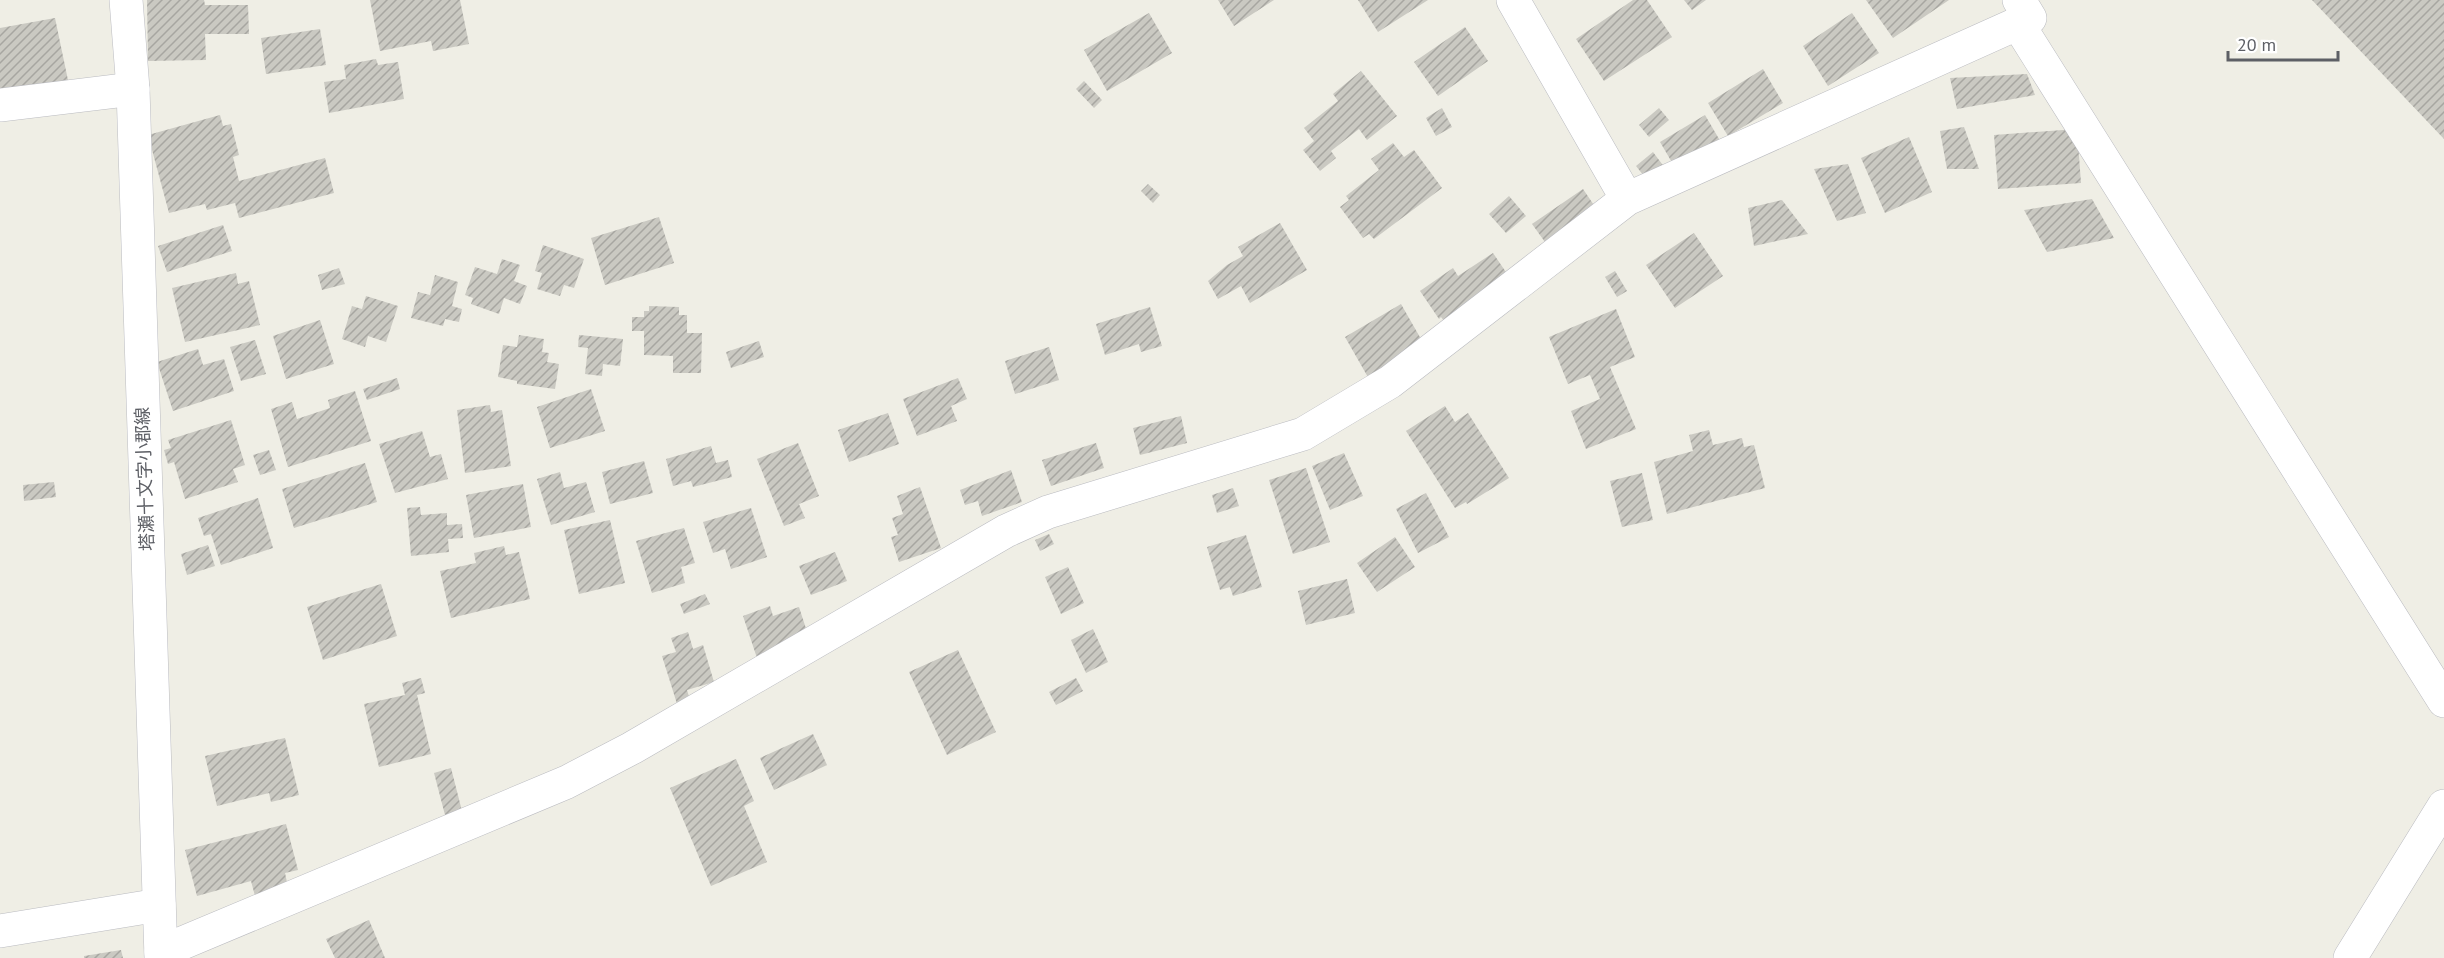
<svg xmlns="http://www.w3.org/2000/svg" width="2444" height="958" viewBox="0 0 2444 958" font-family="'PT Sans','Noto Sans JP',sans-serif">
	<defs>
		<pattern id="building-hatch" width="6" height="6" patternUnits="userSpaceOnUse" patternTransform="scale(1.5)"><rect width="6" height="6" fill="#cac9c2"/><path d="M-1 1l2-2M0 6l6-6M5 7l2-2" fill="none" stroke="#a7a6a1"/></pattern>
	</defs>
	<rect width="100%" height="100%" fill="#efeee5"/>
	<path fill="url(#building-hatch)" d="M147,0H204L205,5H248L249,34H205L206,60L148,61Z
		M370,0H460L469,44L433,51L431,41L380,51Z
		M1218,0H1274L1234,26Z
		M1358,0H1428L1378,32Z
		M1633,0H1647L1672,37L1604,81L1576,39Z
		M1684,0H1706L1692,10Z
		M1866,0H1949L1893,38Z
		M2312,0H2444V139Z
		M1149,13L1172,53L1107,91L1084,50Z
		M1852,13L1879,53L1828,86L1803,46Z
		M55,18L69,85L0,98V28Z
		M1465,27L1488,61L1438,96L1414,62Z
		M320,29L326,65L266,74L261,38Z
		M376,59L378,65L398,62L404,99L329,113L324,82L346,79L344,65Z
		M1763,69L1783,103L1728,136L1708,103Z
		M1361,71L1397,116L1367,140L1359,129L1331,151L1336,158L1320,171L1303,150L1314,141L1304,128L1338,101L1333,94Z
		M2027,74L2035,95L1957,109L1950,78Z
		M1084,81L1102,100L1094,108L1076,89Z
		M1442,108L1452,127L1436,136L1426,118Z
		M1659,108L1669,120L1649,137L1639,125Z
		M220,115L223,126L231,124L239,155L233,157L239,181L325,158L334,193L239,218L235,203L207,210L205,204L169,213L148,135Z
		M1705,115L1722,144L1677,171L1660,142Z
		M1964,127L1979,169H1947L1940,131Z
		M2077,129L2081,183L1998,189L1994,135Z
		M1909,137L1932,192L1885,213L1861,158Z
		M1393,143L1404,157L1414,150L1442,188L1374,239L1369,234L1363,238L1340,207L1349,200L1346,196L1379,170L1371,159Z
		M1653,152L1668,172L1651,185L1636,166Z
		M1848,164L1866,213L1837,221L1814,169Z
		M1148,184L1160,195L1153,203L1141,191Z
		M1583,189L1600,214L1550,249L1532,224Z
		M1509,196L1526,216L1506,233L1489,214Z
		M2092,199L2114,238L2047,252L2024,210Z
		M1782,200L1808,234L1754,246L1748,208Z
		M659,217L674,263L605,285L591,238Z
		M1280,223L1307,270L1250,303L1241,286L1218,299L1208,281L1227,265L1243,256L1238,247Z
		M223,225L232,251L167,272L158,246Z
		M1694,233L1723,276L1675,308L1646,265Z
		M543,245L584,259L574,288L564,285L560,296L537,289L542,273L535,271Z
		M1493,253L1512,281L1448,326L1441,317L1439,319L1420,291L1453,268L1458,276Z
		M502,259L520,265L514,281L527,286L520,304L504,298L499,314L471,304L473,298L465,295L475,267L497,274Z
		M339,268L345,284L322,290L318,275Z
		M1615,271L1627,291L1617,297L1605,277Z
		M236,273L238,284L249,281L260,325L185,342L172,288Z
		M435,275L458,282L452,306L462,309L459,322L445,319L443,326L411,318L418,292L430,295Z
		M366,296L398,306L386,342L368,336L365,347L342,339L352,306L362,309Z
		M1401,304L1425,346L1369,379L1345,337Z
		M649,306L679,307V315H687V333H702L701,373H673V356L644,355V331H632V317H644V311H649Z
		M1150,307L1162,346L1141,352L1139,344L1105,355L1096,324Z
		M1616,309L1635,357L1610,367L1636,429L1586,449L1571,411L1600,399L1590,375L1568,384L1549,337Z
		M320,320L334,364L286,379L273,336Z
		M519,335L544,339L542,352L549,353L547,362L559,364L555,389L517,384V381L498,377L503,345L517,347Z
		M579,335L623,339L620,366L603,364L602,376L585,374L588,348L578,347Z
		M255,340L266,374L241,381L230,347Z
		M759,341L764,357L731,368L726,352Z
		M1049,347L1059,380L1015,394L1005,361Z
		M198,349L203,365L224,359L234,391L173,411L157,362Z
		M397,378L400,389L367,400L363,389Z
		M958,378L967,399L951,406L957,421L917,436L903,399Z
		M591,389L605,431L550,448L537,407Z
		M355,391L371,441L288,467L271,409L292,402L297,419L330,408L328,400Z
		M490,405L491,412L502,410L511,466L465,473L457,410Z
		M1445,406L1455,422L1468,413L1509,478L1467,504L1466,502L1455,508L1406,431Z
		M888,413L899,444L849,462L838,430Z
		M1181,416L1187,443L1140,455L1133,428Z
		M231,420L245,465L233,469L238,482L185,499L174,462L168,464L164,450L171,448L168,440Z
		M1709,430L1713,445L1742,438L1744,447L1754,445L1765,488L1667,514L1654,462L1693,451L1689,435Z
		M422,431L430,457L441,454L448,479L395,493L379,444Z
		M798,443L819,496L799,504L805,518L784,526L757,459Z
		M1096,443L1104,468L1051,486L1042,460Z
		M711,446L716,463L728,460L732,477L693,487L691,481L673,486L666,459Z
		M269,450L276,470L260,475L253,455Z
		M1344,453L1363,496L1330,510L1312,466Z
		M644,461L653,493L610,504L602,472Z
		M365,463L377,502L294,528L282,489Z
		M1306,468L1330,542L1293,554L1269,480Z
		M1011,470L1022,502L982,516L978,501L965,505L960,490Z
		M560,472L564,488L586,482L595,512L551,525L537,479Z
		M1642,473L1653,520L1622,527L1610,481Z
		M54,482L56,497L24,501L23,485Z
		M523,484L531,527L474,538L466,495Z
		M920,487L941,548L899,562L891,537L898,535L892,518L903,514L897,496Z
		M1233,488L1239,506L1217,513L1212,495Z
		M1426,493L1449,537L1418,553L1396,509Z
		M258,498L273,548L221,565L211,534L204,536L198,518Z
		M420,507L421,515L447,513V525L462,524L463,538L448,539L449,552L411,556L407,508Z
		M751,508L767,557L731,569L725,549L713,553L703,522Z
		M610,520L625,583L579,594L564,530Z
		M684,528L695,563L681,567L685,583L652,593L636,541Z
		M1049,534L1054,544L1040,551L1035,540Z
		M1246,535L1262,587L1233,596L1230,587L1220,590L1207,547Z
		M1395,537L1415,567L1377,592L1357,563Z
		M208,545L215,566L187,575L181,554Z
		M504,546L506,555L519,552L530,599L451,618L440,571L476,563L474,553Z
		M835,552L847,581L811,595L799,566Z
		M1068,567L1084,603L1061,614L1045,577Z
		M1347,579L1355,613L1306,625L1298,591Z
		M381,584L397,636L323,660L307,607Z
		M705,594L710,604L684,614L680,604Z
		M770,606L773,616L799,607L812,647L759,664L743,616Z
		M1093,629L1108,662L1086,673L1071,640Z
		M688,632L693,649L703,645L714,682L687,690L691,703L678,707L662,656L676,652L671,638Z
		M958,650L996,732L947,755L909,672Z
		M421,678L425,693L417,695L431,754L379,767L364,704L405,695L402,683Z
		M1076,678L1083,691L1056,705L1049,692Z
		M813,734L827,765L774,790L760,758Z
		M285,738L299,795L271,802L269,793L217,806L205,756Z
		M736,759L754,801L744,806L767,862L711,886L670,788Z
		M451,768L462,811L445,815L434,773Z
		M286,824L298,870L285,873L288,887L255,896L251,881L197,896L185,850Z
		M369,920L385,958H335L326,939Z
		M121,950L123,958H84V956Z"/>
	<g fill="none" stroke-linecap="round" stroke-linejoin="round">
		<defs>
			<path id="street" d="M1513,0L1627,199
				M2018,24L2444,701
				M0,105L133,89
				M0,931L159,905
				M161,952L567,782L632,748L1006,531L1048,512L1303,434L1390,382L1627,199L2030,18L2019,0
				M2350,958L2444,806"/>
			<path id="secondary" d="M126,0L133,89L161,958"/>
		</defs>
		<use href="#street" stroke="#babbc0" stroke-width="34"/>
		<use href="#secondary" stroke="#bbbcc2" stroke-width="34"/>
		<use href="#street" stroke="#fff" stroke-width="33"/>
		<use href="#secondary" stroke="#fff" stroke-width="33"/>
	</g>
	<g text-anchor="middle" stroke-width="5" stroke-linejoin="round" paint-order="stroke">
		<g font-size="18" fill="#5d5f65" stroke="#fff">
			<text transform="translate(145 479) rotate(-92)" y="6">塔瀬十文字小郡線</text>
		</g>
	</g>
	<path d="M2228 51v9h110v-9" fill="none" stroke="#5d5f65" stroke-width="3"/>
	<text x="2237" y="51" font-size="18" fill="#5d5f65" stroke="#ffffff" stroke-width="4.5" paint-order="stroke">20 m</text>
</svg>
